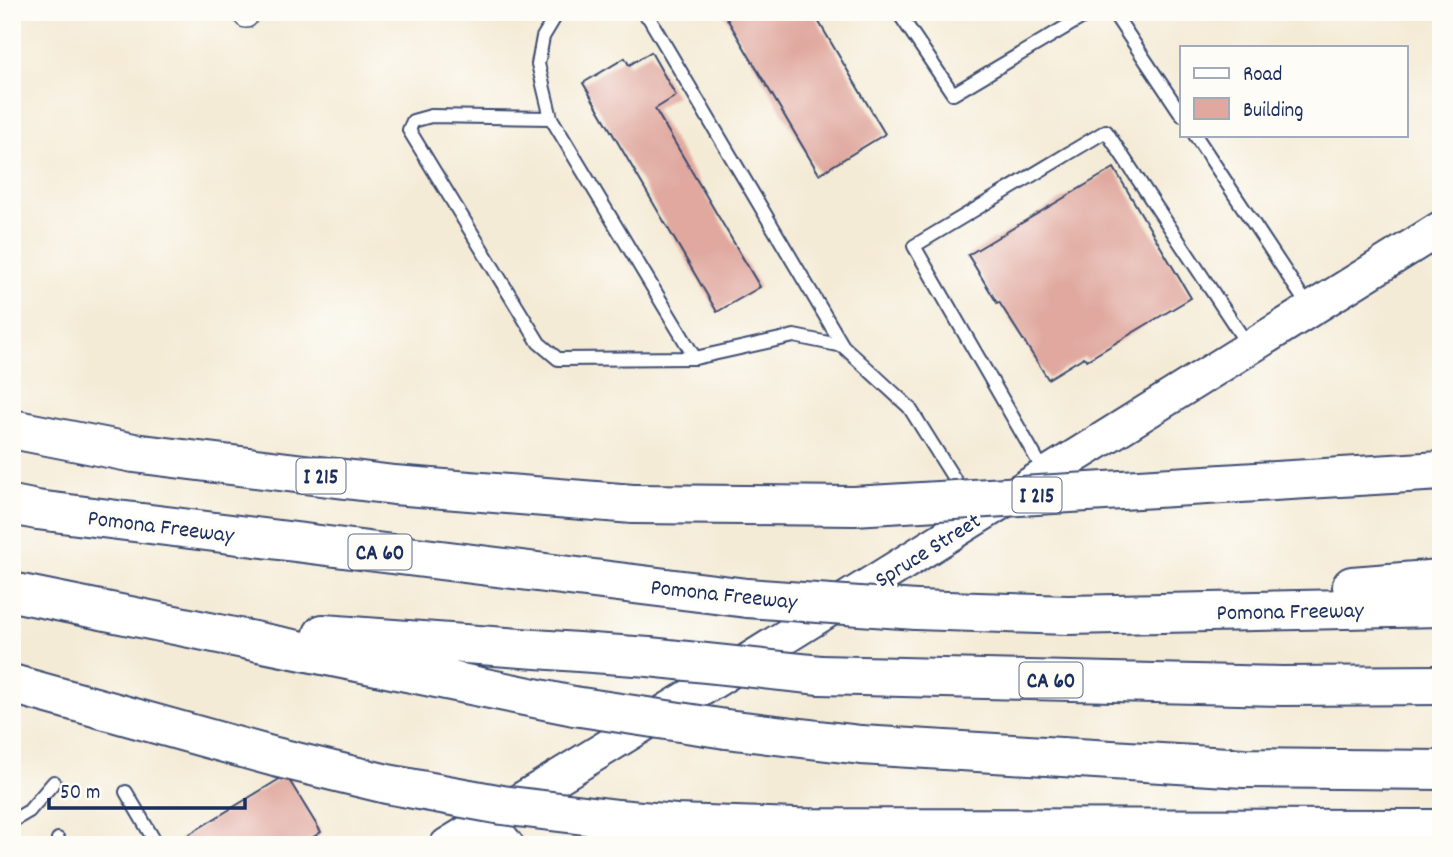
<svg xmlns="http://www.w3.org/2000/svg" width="1453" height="857" viewBox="0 0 1453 857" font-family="Dekko,sans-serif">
	<rect width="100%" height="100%" fill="#fdfcf7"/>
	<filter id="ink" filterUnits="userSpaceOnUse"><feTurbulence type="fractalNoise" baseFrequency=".0143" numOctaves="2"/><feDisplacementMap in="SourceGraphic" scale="14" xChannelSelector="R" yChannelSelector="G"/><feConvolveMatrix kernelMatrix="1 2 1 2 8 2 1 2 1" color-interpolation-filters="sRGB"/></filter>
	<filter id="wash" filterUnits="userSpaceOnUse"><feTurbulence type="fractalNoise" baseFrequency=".00686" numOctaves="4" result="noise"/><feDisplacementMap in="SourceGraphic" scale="28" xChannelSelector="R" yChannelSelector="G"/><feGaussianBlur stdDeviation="1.57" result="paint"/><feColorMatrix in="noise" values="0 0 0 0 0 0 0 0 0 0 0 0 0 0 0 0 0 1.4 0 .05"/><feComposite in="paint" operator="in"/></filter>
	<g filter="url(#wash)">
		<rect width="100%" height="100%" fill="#f4ebd6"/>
		<g id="blocks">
			<path fill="#e0a89f" d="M723,12H813L885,134L819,174Z
				M651,52L676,96L655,109L760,287L717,312L583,83L625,58L629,65Z
				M1114,168L1191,298L1087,360L1084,357L1048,379L999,302L997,303L968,255Z
				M286,775L321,832L301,845H181L178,841Z"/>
		</g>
	</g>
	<g filter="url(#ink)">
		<use href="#blocks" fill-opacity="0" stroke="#3c4b70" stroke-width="2"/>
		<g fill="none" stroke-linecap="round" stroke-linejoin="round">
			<defs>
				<path id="service" d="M642,12L649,18L843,346
					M898,12L953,94L1091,12
					M1113,12L1182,115
					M551,118L538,64L543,37L558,12
					M1195,135L1310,309
					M695,358L551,118L431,116L413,121L409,130L539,343L558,359L695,358L794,336L843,346L909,407L963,493
					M1046,475L914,246L1106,131L1249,347
					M126,792L157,845
					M12,821L29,811L54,782
					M58,839L61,845"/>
				<path id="minor" d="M243,12L246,16
					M492,818L513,845"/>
				<path id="secondary" d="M447,845L710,684L1441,228"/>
				<path id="motorway" d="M12,429L134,453L394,485L633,504
					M12,505L37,510L747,598
					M1352,586L1441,579
					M12,592L574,706
					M916,610L1068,615L1441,607
					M323,634L649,657
					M820,675L1282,686L1441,685
					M726,729L861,745L1244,768L1441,770"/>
			</defs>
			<use href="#service" stroke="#3c4b70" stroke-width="16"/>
			<use href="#minor" stroke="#3c4b70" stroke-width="26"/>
			<use href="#secondary" stroke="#3c4b70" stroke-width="37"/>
			<use href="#motorway" stroke="#3c4b70" stroke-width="42"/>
			<use href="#service" stroke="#fff" stroke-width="12"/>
			<use href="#minor" stroke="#fff" stroke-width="23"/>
			<use href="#secondary" stroke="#fff" stroke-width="33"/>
			<use href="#motorway" stroke="#fff" stroke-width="38"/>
			<defs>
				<path id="motorway-bridge" d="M633,504L854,506L1441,471
					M747,598L916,610
					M649,657L820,675
					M12,684L275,757L387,784L502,805L618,819L676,824L796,828L1441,829
					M574,706L726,729"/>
			</defs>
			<use href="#motorway-bridge" stroke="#3c4b70" stroke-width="42" stroke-linecap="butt"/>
			<use href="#motorway-bridge" stroke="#fff" stroke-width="38"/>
		</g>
	</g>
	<g text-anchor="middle" stroke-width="7" stroke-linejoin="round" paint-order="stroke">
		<g fill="#fdfcf7" stroke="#5f6c8c" stroke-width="2">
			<rect x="296.5" y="458.5" width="49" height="35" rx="5"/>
			<rect x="1012.5" y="477.5" width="49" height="35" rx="5"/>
			<rect x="348.5" y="534.5" width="63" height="35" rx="5"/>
			<rect x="1019.5" y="662.5" width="63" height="35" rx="5"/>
		</g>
		<g font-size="21" font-weight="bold" fill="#1b2f5e">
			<text x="321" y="483">I 215</text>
			<text x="1037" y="502">I 215</text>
			<text x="380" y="559">CA 60</text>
			<text x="1051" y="687">CA 60</text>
		</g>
		<g font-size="23" fill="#1b2f5e" stroke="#fdfcf7">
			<text transform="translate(161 525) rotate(7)" y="8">Pomona Freeway</text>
			<text transform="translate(927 549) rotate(-32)" y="8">Spruce Street</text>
			<text transform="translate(724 593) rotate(6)" y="8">Pomona Freeway</text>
			<text transform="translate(1290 610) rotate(-1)" y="8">Pomona Freeway</text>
		</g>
	</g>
	<rect width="1453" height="857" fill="none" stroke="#fdfcf7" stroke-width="42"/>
	<rect x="1180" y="46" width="228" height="91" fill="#fdfcf7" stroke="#a3aaba" stroke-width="2"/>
	<rect x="1194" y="68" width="35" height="10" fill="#ffffff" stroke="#a3aaba" stroke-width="2"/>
	<text x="1243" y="80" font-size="21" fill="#1b2f5e">Road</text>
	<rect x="1194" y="98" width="35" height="21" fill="#e0a89f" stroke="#a3aaba" stroke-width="2"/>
	<text x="1243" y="116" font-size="21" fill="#1b2f5e">Building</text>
	<path d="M49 798v10h196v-10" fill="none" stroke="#1b2f5e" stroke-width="3.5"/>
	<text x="60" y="798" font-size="21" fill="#1b2f5e" stroke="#fdfcf7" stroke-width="5" paint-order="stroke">50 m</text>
</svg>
